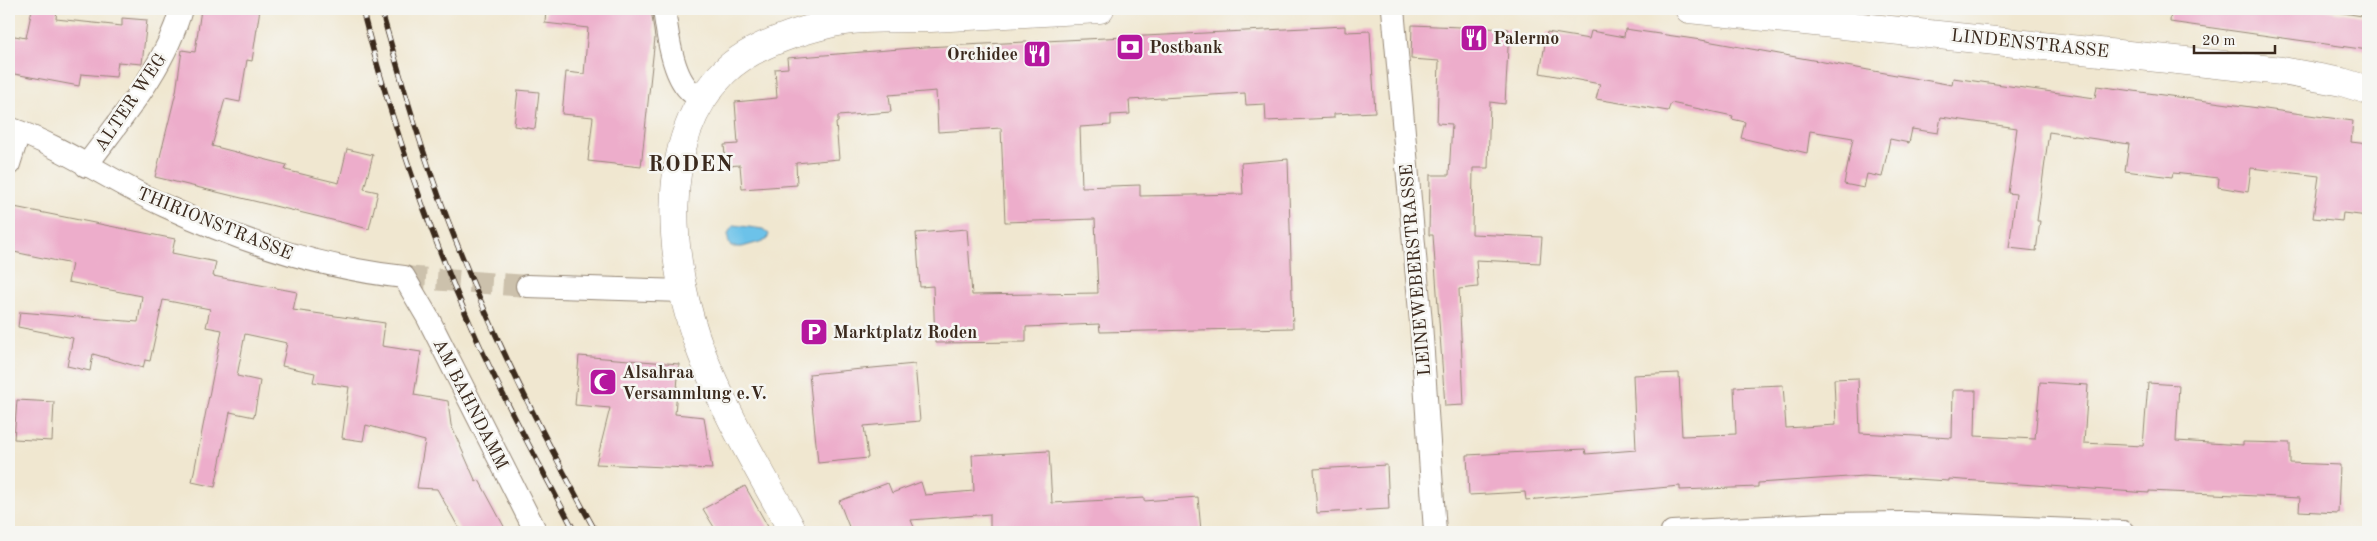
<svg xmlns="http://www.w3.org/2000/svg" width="2377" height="541" viewBox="0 0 2377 541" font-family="'Old Standard TT',serif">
	<rect width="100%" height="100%" fill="#f6f6f2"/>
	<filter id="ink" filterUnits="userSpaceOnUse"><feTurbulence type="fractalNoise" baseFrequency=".02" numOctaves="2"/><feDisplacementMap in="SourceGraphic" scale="10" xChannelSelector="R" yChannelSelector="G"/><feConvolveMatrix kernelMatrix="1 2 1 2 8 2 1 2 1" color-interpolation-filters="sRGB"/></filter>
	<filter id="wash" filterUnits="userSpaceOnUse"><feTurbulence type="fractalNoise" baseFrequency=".0096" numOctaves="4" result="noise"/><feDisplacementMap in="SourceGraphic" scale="20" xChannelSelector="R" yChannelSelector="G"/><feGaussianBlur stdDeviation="1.12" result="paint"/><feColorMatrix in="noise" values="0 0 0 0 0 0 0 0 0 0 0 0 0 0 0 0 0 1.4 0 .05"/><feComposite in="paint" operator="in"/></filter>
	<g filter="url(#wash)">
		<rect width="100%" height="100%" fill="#f0e7d0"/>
		<path fill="#6cc2e9" stroke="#547684" d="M734,225L763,229L769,234L767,240L742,247H731C726,238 727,232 734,225Z"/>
		<g id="blocks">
			<path fill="#edadcb" d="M32,9H57L56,19L122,26V18L147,20L142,64L118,62L116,77L81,74L79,86L9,73V35L26,38Z
				M201,9H260L252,61L247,60L240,102L225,99L212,146L287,165L285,170L339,183L347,149L373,155L364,189L378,192L369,229L155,177L176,92L182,50L195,52Z
				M546,9H651L655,38L641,167L588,161L593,117L562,114L566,72L584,74L588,28L545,23Z
				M2171,9H2319L2368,17V50L2170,22Z
				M1412,25L1509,29L1505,104L1490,102L1488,168H1473L1472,234L1542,237L1540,263L1476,260L1478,287L1459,289L1464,405L1445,406L1433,235H1429L1430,175H1449L1452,124L1437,123L1439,61L1411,59Z
				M1345,26V32L1370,31L1375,112L1334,114V118L1266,121L1265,104L1246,105L1245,93L1129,100L1130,114L1111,115V125L1080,127L1082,187L1140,185V196L1243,194L1241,163L1288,159L1293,328L1100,332L1099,324L1026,327V342L935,343L933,286L920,287L916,233L967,229L972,295L1098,293L1095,219L1005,222L1001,128L938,132L936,91L889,95L891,112L838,116V122L836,123L839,159L796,163L797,185L742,189L740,165L726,166L724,145L738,144L735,102L777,98L775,69L788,68L787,58L925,47Z
				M1625,29L1701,40L1952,85L1953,78L2095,98L2097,86L2353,121L2351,142L2368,144V216L2343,213L2342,221L2313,218L2319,176L2251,168L2248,192L2218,187L2219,178L2173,173L2172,177L2125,171L2129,144L2049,132L2037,221H2040L2036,251L2009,248L2016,194L2008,193L2017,128L1941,117L1938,133L1912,129L1909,143L1890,139L1882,177L1867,174L1864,188L1844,184L1853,138L1810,131L1807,153L1741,138L1745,122L1732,119L1733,116L1671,103L1668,111L1596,99L1600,84L1540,73L1547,32L1589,39L1591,31L1624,37Z
				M518,90L539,92L535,129L514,126Z
				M9,206L175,239L172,253L216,262L213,276L297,292L293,310L385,323L382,346L421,352L414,395L448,401L451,425L476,482L479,480L507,532H461L437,489L417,488L425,441L366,425L363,441L342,438L349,387L313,382L315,373L282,366L287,343L245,334L237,376L260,381L254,417L230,412L215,487L192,482L222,330L206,327L210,309L163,300L150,361L145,360L143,368L93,354L90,371L67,366L73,338L18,327L20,312L138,322L142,296L68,282L72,264L9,251Z
				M579,356L679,364L675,414L704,417L712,469L596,464L610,408L575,405Z
				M915,364L920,421L864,426L868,458L818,463L809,374Z
				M1679,373L1682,436L1736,434L1734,387L1783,385L1786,428L1836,425L1834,379L1858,378L1860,433L1952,438L1953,390H1976L1975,436L2035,439L2040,382L2088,385L2084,443L2143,446L2148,383L2179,385L2176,441L2243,445V442L2290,443V463L2340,465L2338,513L2299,511L2300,498L2149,491V493L1949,479V481L1864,476L1758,483V487L1680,490V486L1526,500L1525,492L1469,495L1467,455L1585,449L1586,454L1636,450L1633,375Z
				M17,400L54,402L52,441L14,439Z
				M1049,451L1052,503L1144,498V501L1198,497L1201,531L990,532V514L911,520L916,532H851L839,501L888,483L892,493L921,482L925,495L974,491L972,455Z
				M1387,465L1389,509L1317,513L1314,469Z
				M745,486L771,532H717L703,509Z"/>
		</g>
	</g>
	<g filter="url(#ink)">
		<use href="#blocks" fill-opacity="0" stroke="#968877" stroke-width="1"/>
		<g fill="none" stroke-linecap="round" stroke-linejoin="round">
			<path stroke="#ccc1ac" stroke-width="22" stroke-dasharray="22 11" stroke-linecap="butt" d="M404,277L527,286"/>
			<defs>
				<path id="minor" d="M664,9C667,31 672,74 689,90C692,94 698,96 702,99
					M1393,9L1421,323L1435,532
					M9,128C64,147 112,182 165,206C240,241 321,268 404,277L428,318L536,532
					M9,164L19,132
					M86,166C122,117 165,68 181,9
					M527,286L682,291
					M1672,532L1825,524L1905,523L2123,532"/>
				<path id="tertiary" d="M1689,9L2282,71L2342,82L2368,90
					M793,532C762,474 726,416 702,354C669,269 654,142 724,72C748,48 793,33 825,25C858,16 897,19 931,18C987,15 1044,12 1100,9"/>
			</defs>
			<use href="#minor" stroke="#968877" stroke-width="24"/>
			<use href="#tertiary" stroke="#968877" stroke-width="29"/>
			<use href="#minor" stroke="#fff" stroke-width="22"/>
			<use href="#tertiary" stroke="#fff" stroke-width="28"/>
			<defs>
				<path id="rail" d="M362,9C390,117 426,224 471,326C502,397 539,464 575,532
					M381,9C401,79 421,150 447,218C488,327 540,431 596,532"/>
			</defs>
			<use href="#rail" stroke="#3b2a1e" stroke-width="5.5"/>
			<use href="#rail" stroke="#f6f6f2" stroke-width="4" stroke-dasharray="11" stroke-linecap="butt"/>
		</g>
	</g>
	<defs>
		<symbol id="restaurant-square" viewBox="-11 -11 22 22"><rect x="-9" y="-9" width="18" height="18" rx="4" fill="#b5179e" stroke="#f6f6f2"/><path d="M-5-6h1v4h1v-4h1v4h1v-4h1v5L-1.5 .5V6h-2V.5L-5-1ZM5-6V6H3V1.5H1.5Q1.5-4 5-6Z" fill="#fff"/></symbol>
		<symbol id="bank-square" viewBox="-11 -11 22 22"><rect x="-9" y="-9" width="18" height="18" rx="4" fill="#b5179e" stroke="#f6f6f2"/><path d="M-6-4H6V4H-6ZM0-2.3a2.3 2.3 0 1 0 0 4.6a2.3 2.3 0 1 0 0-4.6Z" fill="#fff"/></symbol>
		<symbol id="parking-square" viewBox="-11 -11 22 22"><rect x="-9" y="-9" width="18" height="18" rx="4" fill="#b5179e" stroke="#f6f6f2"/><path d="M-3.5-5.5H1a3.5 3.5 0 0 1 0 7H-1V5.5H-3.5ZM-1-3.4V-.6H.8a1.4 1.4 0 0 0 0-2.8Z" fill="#fff"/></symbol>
		<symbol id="mosque-square" viewBox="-11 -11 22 22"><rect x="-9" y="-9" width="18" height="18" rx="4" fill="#b5179e" stroke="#f6f6f2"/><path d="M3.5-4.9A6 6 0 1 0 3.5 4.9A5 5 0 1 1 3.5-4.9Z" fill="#fff"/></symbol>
	</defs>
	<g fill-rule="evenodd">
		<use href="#restaurant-square" x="1458" y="22" width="32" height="32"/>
		<use href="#bank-square" x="1114" y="31" width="32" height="32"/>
		<use href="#restaurant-square" x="1021" y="38" width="32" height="32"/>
		<use href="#parking-square" x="798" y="316" width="32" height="32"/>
		<use href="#mosque-square" x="587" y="366" width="32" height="32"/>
	</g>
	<g text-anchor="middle" stroke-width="5" stroke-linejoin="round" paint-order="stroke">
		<g font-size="18" font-weight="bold" fill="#3b2a1e" stroke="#f6f6f2" text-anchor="start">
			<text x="1493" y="44">Palermo</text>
			<text x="1149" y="53">Postbank</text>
			<text x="1018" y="60" text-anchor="end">Orchidee</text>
			<text x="833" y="338">Marktplatz Roden</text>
			<text x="622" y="378">Alsahraa<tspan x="622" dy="21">Versammlung e.V.</tspan></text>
		</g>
		<g font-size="18" fill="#3b2a1e" stroke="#f6f6f2">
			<text transform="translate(2030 43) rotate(6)" y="6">LINDENSTRASSE</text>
			<text transform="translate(130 102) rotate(-56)" y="6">ALTER WEG</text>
			<text transform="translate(215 223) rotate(22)" y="6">THIRIONSTRASSE</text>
			<text transform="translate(1415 270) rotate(-95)" y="6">LEINEWEBERSTRASSE</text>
			<text transform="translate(471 404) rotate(63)" y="6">AM BAHNDAMM</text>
		</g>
		<g font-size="22" font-weight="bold" letter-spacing="1" fill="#3b2a1e" stroke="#f6f6f2">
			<text x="691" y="171">RODEN</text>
		</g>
	</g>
	<rect width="2377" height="541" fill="none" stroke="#f6f6f2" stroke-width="30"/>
	<path d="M2194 45v8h81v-8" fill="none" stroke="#3b2a1e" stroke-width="2.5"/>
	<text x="2202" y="45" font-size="15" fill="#3b2a1e" stroke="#f6f6f2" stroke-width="4" paint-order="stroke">20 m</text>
</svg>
